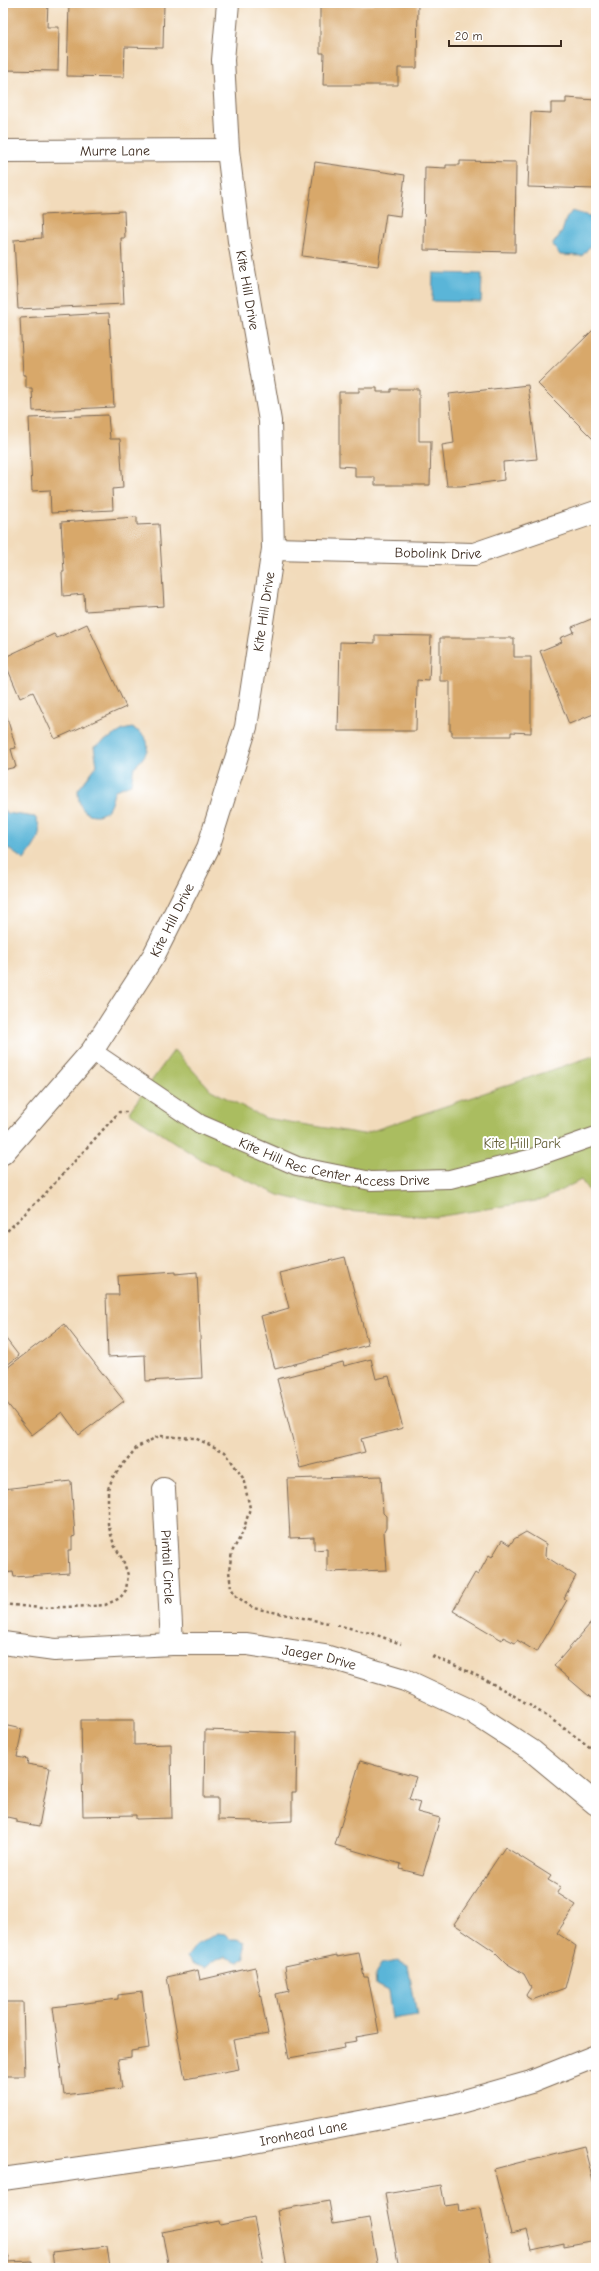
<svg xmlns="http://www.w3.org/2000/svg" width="599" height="2271" viewBox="0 0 599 2271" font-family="'Comic Neue',sans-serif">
	<rect width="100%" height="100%" fill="#fff"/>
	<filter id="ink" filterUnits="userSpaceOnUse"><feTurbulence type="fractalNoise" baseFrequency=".025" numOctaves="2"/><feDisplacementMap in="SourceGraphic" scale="8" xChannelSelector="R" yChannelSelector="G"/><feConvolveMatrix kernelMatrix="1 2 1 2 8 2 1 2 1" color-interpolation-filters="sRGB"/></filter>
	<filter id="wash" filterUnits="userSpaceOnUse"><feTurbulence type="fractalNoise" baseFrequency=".012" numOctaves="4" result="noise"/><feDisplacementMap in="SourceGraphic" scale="16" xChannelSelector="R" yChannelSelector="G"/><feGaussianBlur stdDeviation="0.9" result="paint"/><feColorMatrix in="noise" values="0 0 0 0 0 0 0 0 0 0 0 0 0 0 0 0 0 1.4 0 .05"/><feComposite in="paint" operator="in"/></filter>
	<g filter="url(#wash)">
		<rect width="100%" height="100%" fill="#f2dbbb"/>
		<path fill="#aabd61" stroke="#727440" d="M174,1050L211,1090L265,1118L363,1134L596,1055V1201L581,1180L542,1200L436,1217L342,1211L279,1195L198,1158L129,1112Z"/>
		<path fill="#5ab5d8" stroke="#4a707b" d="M572,211L589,216L596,214V239L582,256L560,255L552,245L562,232L566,219Z
			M433,273L482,274L481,302L432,301Z
			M132,728C155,738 150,754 134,767L131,784L115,790C113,795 112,803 109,808C107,812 102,814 98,815C82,816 78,804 78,790L97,765L94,747L123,730Z
			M3,809L7,813L35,817C46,833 34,846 24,860L3,845Z
			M218,1933L225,1934L230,1939H237L244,1942L245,1957L239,1962L225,1957L217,1959L205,1968L191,1963L187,1957L196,1945Z
			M398,1961L408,1966L417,2015L392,2019L388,1991L376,1985L375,1975L381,1964Z"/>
		<g id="blocks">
			<path fill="#d8a86b" d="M3,3H48L47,27H59L58,71L3,70Z
				M69,3H164L163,48L125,47L124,77L67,76Z
				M374,3H418L417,68H398V85H323L324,53H320V5H374Z
				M566,98L596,100V189L528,187L531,112L551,113V103H566Z
				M460,161L516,162L515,252L424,250L425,167L446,168V165H460Z
				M315,162L405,175L400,216L386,214L378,266L302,256Z
				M124,211L125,238H121L124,304L18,309L14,240L42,238L41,215Z
				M109,313L114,407L33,411L32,388H26V375H23L20,318Z
				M593,330L596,333V442L538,384Z
				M528,385L537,459L503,462L504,480L461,486H447L442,445L454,443L449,394Z
				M359,388H377V392H391V389H419V441H431L430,485H375V477H355V467L339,466V392H359Z
				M108,415L110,439H120L123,488L112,489L113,510L51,513L50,490L32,491L29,418Z
				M137,517V525L159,524L164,606L85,611L84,594L63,596L62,572H64L61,522Z
				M596,617V713L569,724L540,651L562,642L560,638L574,632L572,627Z
				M87,624L126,707L55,739L33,692L20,698L3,658L54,634L57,638Z
				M375,635L431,636L429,681L417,680L416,731H338L340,642L375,643Z
				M440,638H514V657H531V733L511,732V736H452V731H450V681H440Z
				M3,704L16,748L11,749L16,767L3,770Z
				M345,1257L368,1345L275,1369L261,1316L289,1308L280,1273Z
				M175,1272V1274L197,1272L202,1378L146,1381L145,1355L108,1357L106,1295H119L118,1276Z
				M64,1324L124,1401L79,1435L62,1412L32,1435L3,1398V1371Z
				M3,1335L19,1356L3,1368Z
				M371,1359L376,1379L389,1376L403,1428L361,1439L365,1452L300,1468L277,1379L343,1362L344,1366Z
				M381,1476L383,1513L386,1516V1528L384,1532L387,1570L327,1572V1549L314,1550V1537L290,1538L287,1479Z
				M71,1481L75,1536L72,1537V1550H68L69,1573L14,1577L13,1572L3,1573V1489Z
				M526,1532L546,1544L545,1556L576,1576L564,1598L567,1600L537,1652L517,1640L515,1643L503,1637L502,1640L453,1611L475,1573L478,1575L489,1555L492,1557L502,1540L510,1545L514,1539Z
				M596,1617V1702L554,1666Z
				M81,1720H134V1745L171,1744L172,1818L136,1819V1815L83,1816Z
				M3,1725L22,1729L17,1757L28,1759L27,1764L50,1768L39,1826L16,1822V1819L3,1816Z
				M205,1730L297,1733L296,1792H292V1821L253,1823V1821L218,1820V1798H204Z
				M360,1761L416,1777L409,1799L420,1802L417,1812L440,1818L423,1875L400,1869L401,1864L335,1845Z
				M505,1847L551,1876L548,1880L560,1887L557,1893L576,1905L557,1933L576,1946L565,1988L532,2000L527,1997L526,1995L531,1987L524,1974L506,1963L494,1951L454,1924Z
				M359,1953L364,1977H368L379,2033L356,2037L357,2041L344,2043L345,2048L289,2058L276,1994L289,1991L285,1966L337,1955V1957Z
				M255,1967L268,2034L233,2040L239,2069L185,2079L167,1977L198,1970L200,1980Z
				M142,1992L149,2048L131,2051V2057L118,2059L122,2088L64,2095L53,2007L118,1999V1995Z
				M3,2002H23L25,2076H3Z
				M584,2146L596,2193V2240L564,2246V2243L532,2250L527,2230L511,2234L494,2169Z
				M441,2185L445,2206L459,2204L460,2212L481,2208L492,2268H399L385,2194Z
				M329,2201L333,2224L369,2218L378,2268H287L277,2210Z
				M254,2218L264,2268H169L162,2232L219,2221L220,2225Z
				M107,2246L110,2268H54L52,2252Z
				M9,2256L8,2262L32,2261V2268H3V2257Z"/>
		</g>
	</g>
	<g filter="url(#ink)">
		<use href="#blocks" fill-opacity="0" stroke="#7b6855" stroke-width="1"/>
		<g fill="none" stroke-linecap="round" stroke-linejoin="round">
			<defs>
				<g id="lane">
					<path id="s1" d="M92,1051L200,1124L297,1166L371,1181L450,1179L533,1158L596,1136"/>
				</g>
				<g id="street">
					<path id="s2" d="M3,151L228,150"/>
					<path id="s3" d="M273,549L474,554L596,512"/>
					<path id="s4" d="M164,1489L172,1644"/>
					<path id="s5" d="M3,1643L55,1650L172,1644H247L325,1656L405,1680L469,1710L532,1751L596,1804"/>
					<path id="s6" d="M3,2179L228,2147L450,2105L531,2082L596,2056"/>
				</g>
				<g id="secondary">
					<path id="s7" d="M3,1153L92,1051L154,955L208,848L246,727L273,549L270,421L239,241L228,150L223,60L228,3"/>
				</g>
			</defs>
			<use href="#lane" stroke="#7b6855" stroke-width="20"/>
			<use href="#street" stroke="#7b6855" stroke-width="24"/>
			<use href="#secondary" stroke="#7b6855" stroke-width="24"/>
			<path stroke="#7b6855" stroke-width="2.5" stroke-dasharray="3 3" stroke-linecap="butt" d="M3,1235L45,1194L119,1112H129
				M3,1604L40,1608L91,1606L105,1605L120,1598L126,1590L128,1575L123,1560L114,1545L108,1524V1489L113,1477L137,1447L159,1436L195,1438L225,1452L243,1478L250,1508L243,1532L232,1552L229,1571L231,1588L236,1596L253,1608L328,1623
				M337,1625L374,1634L401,1644
				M432,1656C492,1679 546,1713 596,1752"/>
			<use href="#lane" stroke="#fff" stroke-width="18"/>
			<use href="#street" stroke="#fff" stroke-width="22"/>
			<use href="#secondary" stroke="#fff" stroke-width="22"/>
		</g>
	</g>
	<g text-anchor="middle" stroke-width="4" stroke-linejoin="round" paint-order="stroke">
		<g font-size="14" fill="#3b2a1e" stroke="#fff">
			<text dy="5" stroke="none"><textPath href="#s2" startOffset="112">Murre Lane</textPath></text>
			<text transform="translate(248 290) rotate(80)" y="5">Kite Hill Drive</text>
			<text dy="5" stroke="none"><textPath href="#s3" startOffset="165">Bobolink Drive</textPath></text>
			<text dy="5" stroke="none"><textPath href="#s7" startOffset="613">Kite Hill Drive</textPath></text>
			<text dy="5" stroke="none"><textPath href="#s7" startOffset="289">Kite Hill Drive</textPath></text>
			<text dy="5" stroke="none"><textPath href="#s1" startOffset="272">Kite Hill Rec Center Access Drive</textPath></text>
			<text dy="5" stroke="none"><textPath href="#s4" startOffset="78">Pintail Circle</textPath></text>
			<text dy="5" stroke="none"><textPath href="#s5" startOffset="318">Jaeger Drive</textPath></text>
			<text dy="5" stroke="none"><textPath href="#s6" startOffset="304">Ironhead Lane</textPath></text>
		</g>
		<g font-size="14" fill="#625d35" stroke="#fff">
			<text x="522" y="1148">Kite Hill Park</text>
		</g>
	</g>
	<rect width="599" height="2271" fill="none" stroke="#fff" stroke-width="16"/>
	<path d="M449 40v6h112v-6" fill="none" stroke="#3b2a1e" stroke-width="2"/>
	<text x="455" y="40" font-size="12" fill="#3b2a1e" stroke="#ffffff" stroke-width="3" paint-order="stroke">20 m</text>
</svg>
